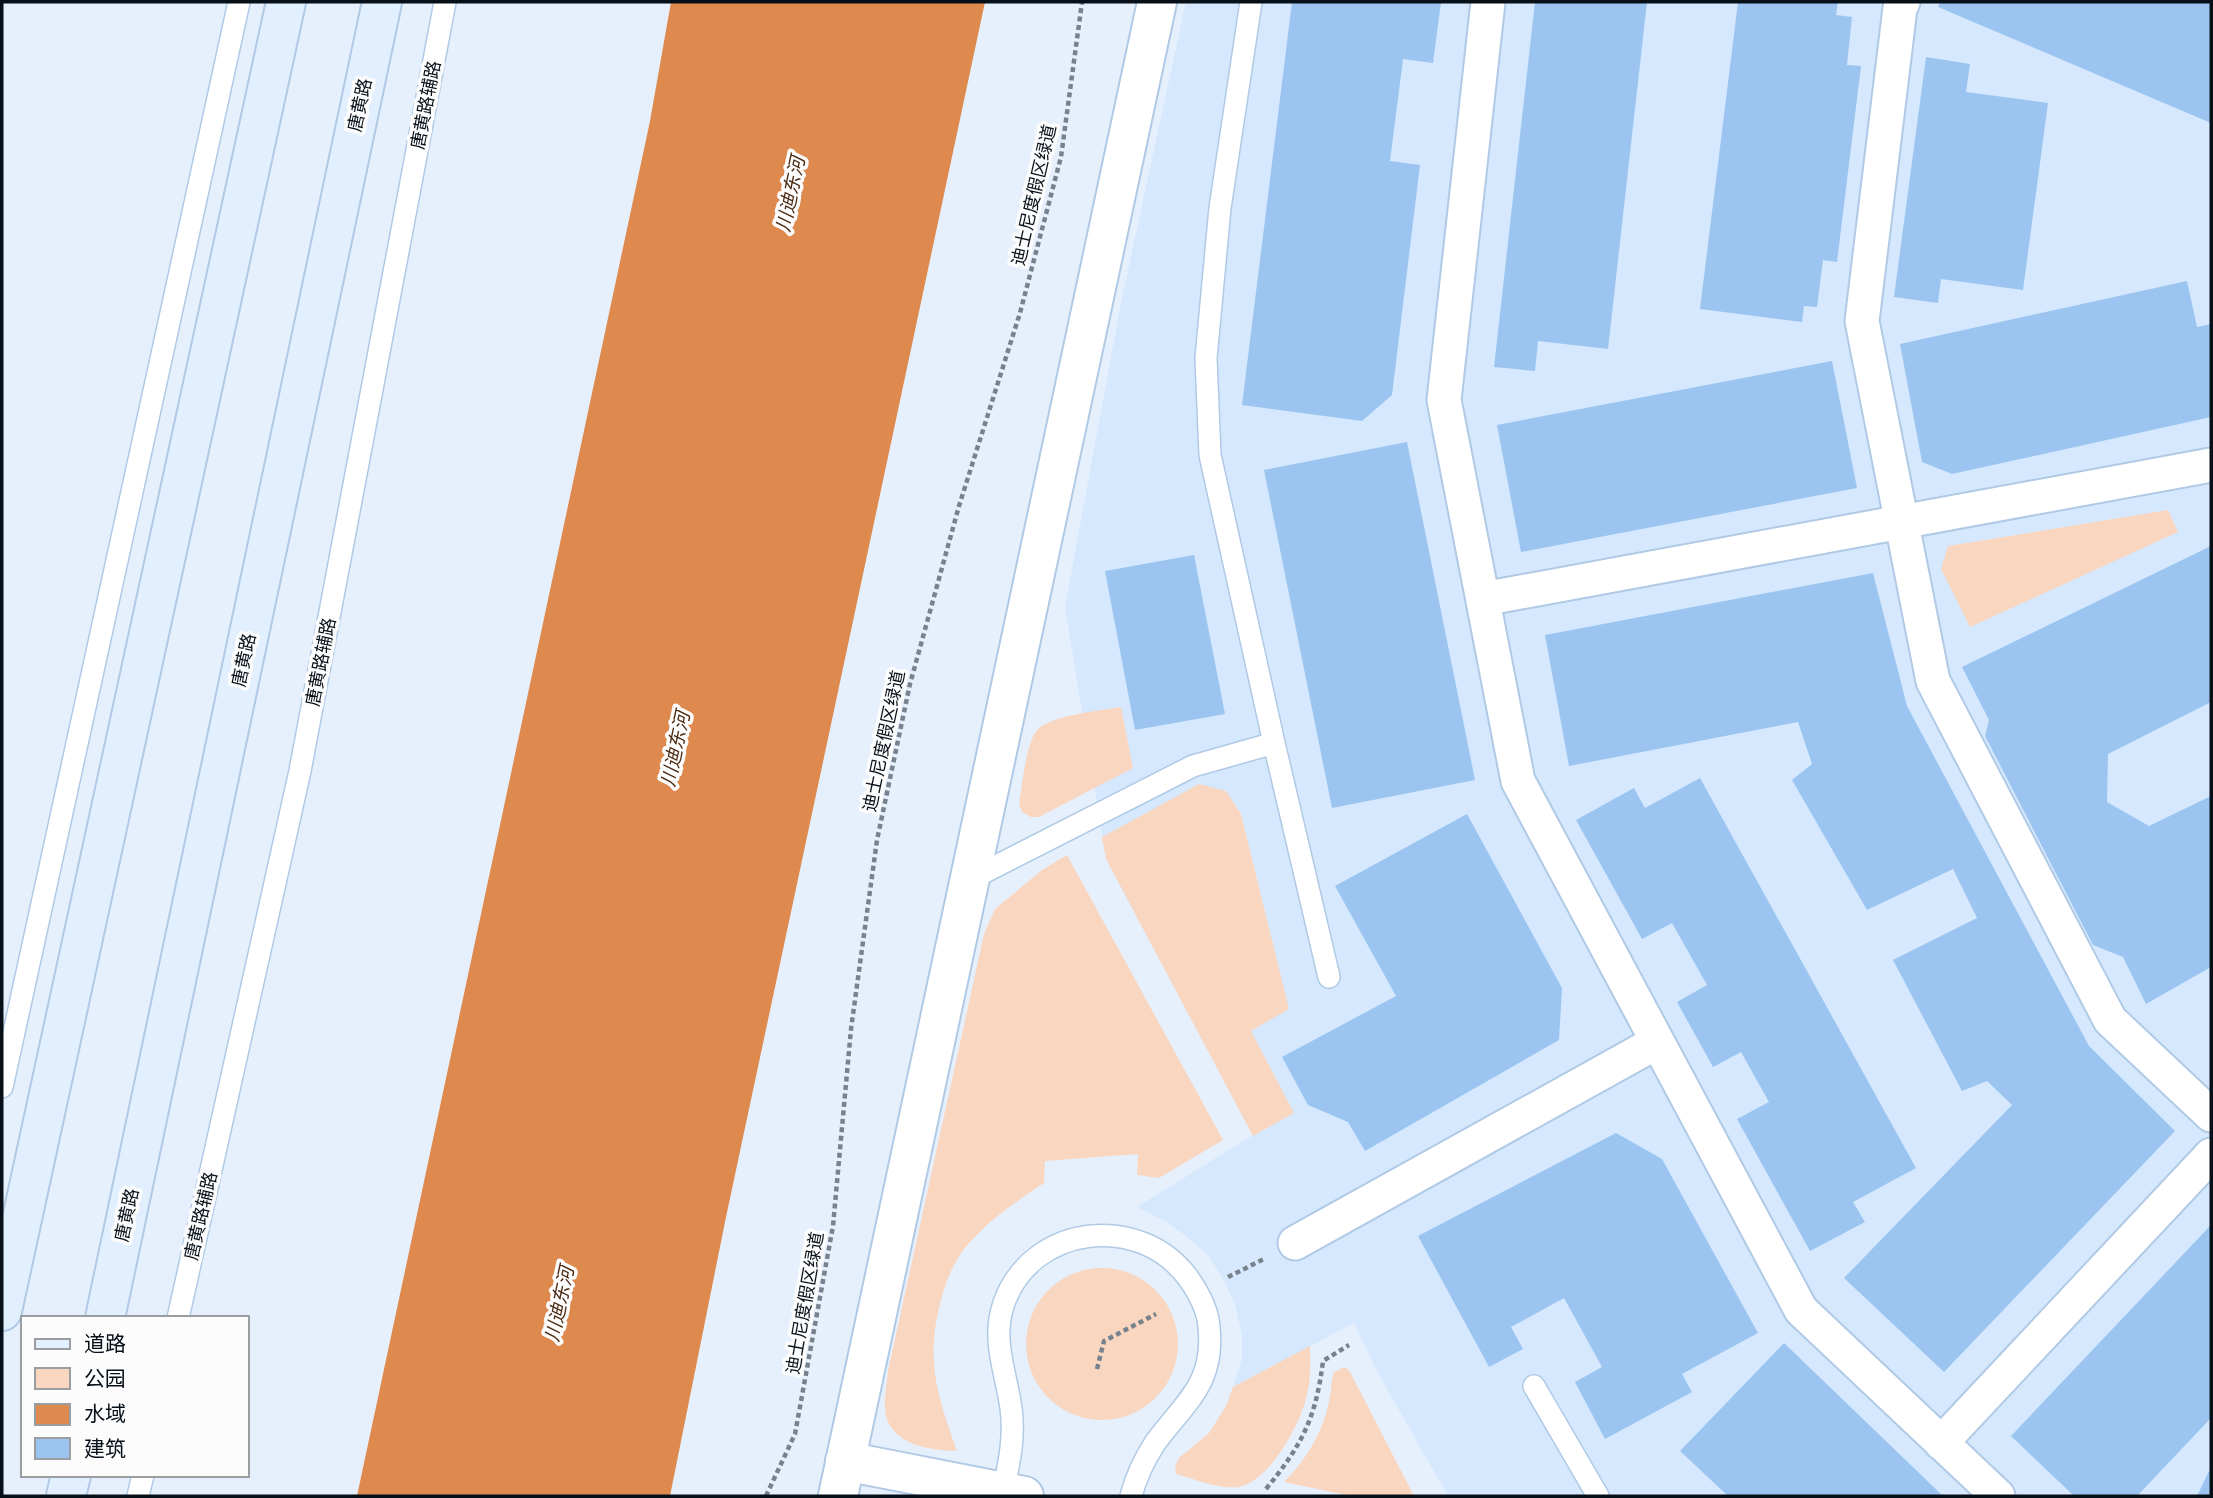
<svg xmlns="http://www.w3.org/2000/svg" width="2213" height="1498" viewBox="0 0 2213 1498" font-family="Raleway,'Noto Sans SC',sans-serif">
	<rect width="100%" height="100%" fill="#e6f0fc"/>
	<path fill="#d5e8fd" d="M1186,2H2211V1496H1448L1379,1375L1354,1323L1233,1387L1242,1359V1336L1235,1304L1223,1279L1208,1255L1186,1236L1167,1222L1137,1207L1253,1135L1106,859L1065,607L1121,303Z"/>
	<path fill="#f9d6c0" d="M2168,510L2178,532L1970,627L1941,569L1948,546Z
		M1121,707L1133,768L1039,817H1031L1022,812L1019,804C1022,786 1026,743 1037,730C1049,716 1102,710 1121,707Z
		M1199,784L1226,791L1241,814L1289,1009L1251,1031L1294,1113L1253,1136L1106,859L1102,837Z
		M1067,855L1223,1140L1159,1178L1137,1175L1138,1154L1045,1161L1044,1183C1019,1200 994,1216 973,1239C956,1256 947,1277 941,1300C925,1360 937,1394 957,1451C931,1450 894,1446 886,1416C883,1402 887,1384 888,1371L984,934L995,909L1042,870Z
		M1026 1344a76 76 0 1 1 152 0a76 76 0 1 1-152 0Z
		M1310,1346C1310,1363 1311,1378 1307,1395C1301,1423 1270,1481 1239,1487C1220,1490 1195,1479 1176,1474L1175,1466L1179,1458L1209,1433L1226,1406L1233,1387Z
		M1344,1367L1349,1370L1414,1496H1351L1284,1482C1304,1463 1322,1433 1328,1406C1331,1395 1331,1384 1333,1373Z"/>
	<path fill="#de894e" d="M671,2H985L726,1217L670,1496H357L650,121Z"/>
	<path fill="#9bc5f0" d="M1292,2H1441L1433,63L1403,59L1390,161L1420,165L1392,395L1362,421L1242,405Z
		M1535,2H1647L1608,349L1538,341L1535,371L1494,367Z
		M1738,2H1838L1836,15L1852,17L1847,65L1861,66L1837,262L1823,260L1817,307L1804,306L1802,322L1700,309Z
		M1940,2H2211V123L1938,7Z
		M1926,57L1970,64L1966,92L2048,103L2023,290L1941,279L1938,303L1894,297Z
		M2187,281L2197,327L2211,324V417L1952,474L1922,462L1900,344Z
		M1832,361L1857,488L1521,552L1497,425Z
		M1407,442L1475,780L1332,808L1264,470Z
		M2211,546V702L2108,754L2107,802L2149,826L2211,796V967L2146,1004L2123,957L2093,945L1985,736L1989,720L1962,667Z
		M1194,555L1225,714L1135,730L1105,571Z
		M1873,573L1907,706L2089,1046L2175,1131L1944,1372L1844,1278L2012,1105L1987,1081L1962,1091L1893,960L1977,918L1953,869L1867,910L1792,780L1812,764L1798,722L1569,766L1545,635Z
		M1700,778L1916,1168L1853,1202L1865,1222L1810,1251L1737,1119L1769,1102L1741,1052L1713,1067L1677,1002L1707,985L1672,923L1642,939L1576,820L1634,788L1645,808Z
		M1467,814L1562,988L1559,1040L1365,1151L1348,1122L1308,1105L1282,1057L1396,996L1335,886Z
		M1616,1133L1662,1159L1758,1333L1682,1374L1692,1392L1605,1439L1575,1382L1602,1367L1564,1298L1511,1327L1523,1349L1489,1367L1418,1236Z
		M2211,1225V1418L2137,1496H2074L2011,1436Z
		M1784,1343L1943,1496H1728L1680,1451Z
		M2209,1471L2211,1472V1496H2197Z"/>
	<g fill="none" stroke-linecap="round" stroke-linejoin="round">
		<defs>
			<path id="service" d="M1274,743L1329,977
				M969,880L1193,766L1274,743L1210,455L1206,358L1220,208L1251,2
				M2,1087L239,2
				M178,1318L300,771L445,2
				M1534,1386L1598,1496
				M1003,1492C1009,1464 1015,1437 1011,1408C1006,1372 991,1339 1004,1303C1032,1224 1141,1212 1189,1279C1198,1292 1208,1310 1209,1327C1215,1384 1185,1402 1155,1443C1144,1460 1136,1477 1131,1496
				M138,1496L143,1475"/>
			<path id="pedestrian" d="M1488,2L1444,400L1518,781L1801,1310L1998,1496
				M1903,2L1900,8L1862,321L1933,681L2110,1020L2211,1115
				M1483,599L2211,465
				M1295,1243L1657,1042
				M1941,1443L2211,1155"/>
			<path id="minor" d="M845,1461L1024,1496
				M838,1496L1157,2"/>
			<path id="secondary" d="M2,1311L286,2
				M105,1318L382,2
				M66,1496L71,1475"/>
		</defs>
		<use href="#service" stroke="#b0cae6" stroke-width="24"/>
		<use href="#pedestrian" stroke="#b0cae6" stroke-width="37"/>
		<use href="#minor" stroke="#b0cae6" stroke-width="42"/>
		<use href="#secondary" stroke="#b0cae6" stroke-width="42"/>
		<path stroke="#78828c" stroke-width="4.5" stroke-dasharray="5 3.5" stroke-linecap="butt" d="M1228,1277L1264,1259
			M1097,1369L1104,1341L1156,1314
			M1266,1489C1302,1445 1316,1418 1323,1361L1349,1345
			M766,1496L795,1434L833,1226L851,1029L877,840L910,684L959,506L1020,313L1061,157L1082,2"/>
		<use href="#service" stroke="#fff" stroke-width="21"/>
		<use href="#pedestrian" stroke="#fff" stroke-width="33"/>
		<use href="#minor" stroke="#fff" stroke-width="38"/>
		<use href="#secondary" stroke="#e2effe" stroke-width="38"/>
	</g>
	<g text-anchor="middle" stroke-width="7" stroke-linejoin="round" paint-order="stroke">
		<g font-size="18" fill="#071019" stroke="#fcfcfc">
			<text transform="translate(360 105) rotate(-78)" y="6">唐黄路</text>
			<text transform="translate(426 105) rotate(-79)" y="6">唐黄路辅路</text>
			<text transform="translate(1034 195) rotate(-77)" y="6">迪士尼度假区绿道</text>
			<text transform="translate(244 660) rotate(-78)" y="6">唐黄路</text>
			<text transform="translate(321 662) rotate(-79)" y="6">唐黄路辅路</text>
			<text transform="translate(884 741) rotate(-78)" y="6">迪士尼度假区绿道</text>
			<text transform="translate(127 1215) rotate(-78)" y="6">唐黄路</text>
			<text transform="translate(201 1216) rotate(-77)" y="6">唐黄路辅路</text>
			<text transform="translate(805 1303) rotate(-80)" y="6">迪士尼度假区绿道</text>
		</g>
		<g font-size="19" font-style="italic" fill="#4c2a12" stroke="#fcfcfc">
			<text transform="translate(790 194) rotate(-78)" y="7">川迪东河</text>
			<text transform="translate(675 749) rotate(-78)" y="7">川迪东河</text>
			<text transform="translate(559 1304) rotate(-78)" y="7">川迪东河</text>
		</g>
	</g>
	<rect width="2213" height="1498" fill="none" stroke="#071019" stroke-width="7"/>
	<rect x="21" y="1316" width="228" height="161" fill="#fcfcfc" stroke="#9a9ea1" stroke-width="2"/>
	<rect x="35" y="1339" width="35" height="10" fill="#e2effe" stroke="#9a9ea1" stroke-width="2"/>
	<text x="84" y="1351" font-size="21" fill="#071019">道路</text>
	<rect x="35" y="1368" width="35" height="21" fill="#f9d6c0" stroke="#9a9ea1" stroke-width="2"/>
	<text x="84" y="1386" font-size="21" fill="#071019">公园</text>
	<rect x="35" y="1404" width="35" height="21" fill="#de894e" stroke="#9a9ea1" stroke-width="2"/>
	<text x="84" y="1421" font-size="21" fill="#071019">水域</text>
	<rect x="35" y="1438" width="35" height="21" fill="#9bc5f0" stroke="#9a9ea1" stroke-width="2"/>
	<text x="84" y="1456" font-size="21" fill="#071019">建筑</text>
</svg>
